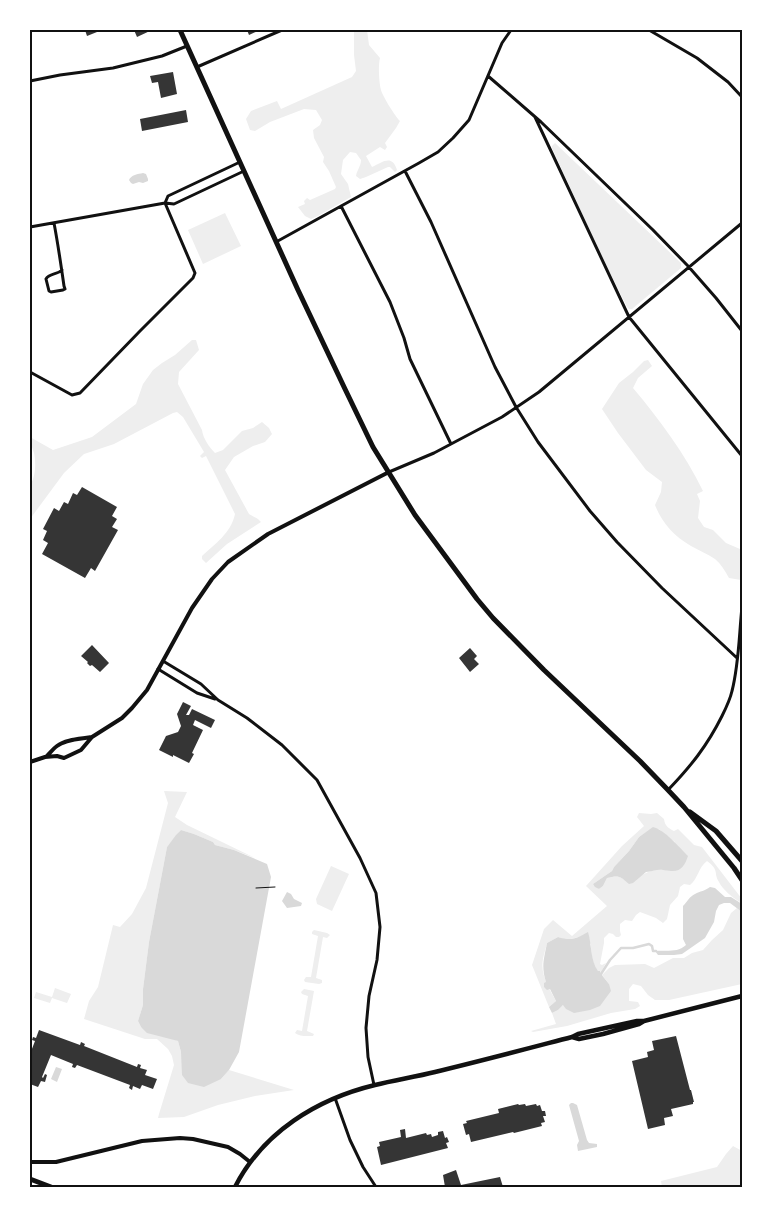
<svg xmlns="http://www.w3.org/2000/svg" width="772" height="1217" viewBox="0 0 772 1217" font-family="Cabin,sans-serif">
	<rect width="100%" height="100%" fill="#fff"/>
	<path fill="#eee" fill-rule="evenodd" d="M354,30H367L369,45L380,58C378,65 379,83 381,90C383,97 395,116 400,121L396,128L385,143L387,147L385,150L380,147L366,156L372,167C383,162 392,154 397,170L395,172L390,167H388L366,177L360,179L356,176C357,170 361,166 361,160L356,153L350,152L343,160L341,174L348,184L351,197L318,216L311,219L305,216L298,207L305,204L304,201L307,198L310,200L335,189L336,187L329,171L323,162L324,157L314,138L313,130L320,125L322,120L316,110L304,109L270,122L255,131L250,130L246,119L251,111L277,101L281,109L352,77L356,71L354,55Z
		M555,143L681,263V268L632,309H629L627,307L603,259L557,159L552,148V146Z
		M225,213L241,246L203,264L188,230Z
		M192,340H196L199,350L179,372L178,384L202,430C203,438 209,447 215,453L223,450L242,431L253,428L262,422L269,428L272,434L265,442L253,446L234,457L225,470L249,514L258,519L261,522L227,544L206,563L202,559V556C215,544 231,533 235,514L206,456L202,458L200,456L204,452L183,417L177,412L173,413L114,444L84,454L64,473L30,519V485C36,477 36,462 34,453C32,447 30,442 30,437L53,450L92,437L136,404L143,384L153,370L162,363L175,355Z
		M648,360L652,366L638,378L633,388C660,420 685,454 703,491L697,494L700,501L698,518L704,527L713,530L726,543L740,549L742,548L741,580L729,578C725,571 721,564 715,559C708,554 698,550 691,546C674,536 662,523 655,505L661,492L662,482L646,470L618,433L602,409L619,383L633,372L644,361Z
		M164,791L187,792L175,817L187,825L255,858L234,850L215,845L213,842L194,834L181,830L167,847L149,942L143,989V1005L138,1021L141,1027L178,1041L181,1052L221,1079L229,1070L294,1090L255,1096L218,1105L184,1117L158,1118L159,1114L174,1065L172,1056L168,1049L157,1039H145L84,1019L89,1001L98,987L113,925L120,927L132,914L146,888L168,803Z
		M639,813L651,814L657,813L664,819C665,826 668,828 674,831L678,829L694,845L702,847L742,899L740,902C733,898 722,889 719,882C713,872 720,871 707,861C698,868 698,879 690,885L684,884L680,887L678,896L670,905L667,919L663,923L656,918L640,912L636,915L632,921L625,920L620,924V931L621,935L619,937H616L613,934L609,933L604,938V943L600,964L602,965L606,963L601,972L600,971H598C592,963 591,953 591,944L579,937L567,940L558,937L547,943C546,948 544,953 543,959C540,975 549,988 556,1001L549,1007L532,965L544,929L553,920L572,936L607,906L586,886L622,846L644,826L637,817ZM659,829L668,837L675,842L672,871C652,867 645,873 629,883C620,876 619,875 607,878L603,886L599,889L593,884L612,871L614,867L629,851L639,837L648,831Z
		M331,866L349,874L332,911L317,904L316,899Z
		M737,908L742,912V984L669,1000H655L648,995L641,986L633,984L629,989V1001L638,1002L640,1006L635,1009L611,1013L567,1026L533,1032L531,1031L556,1024L552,1013L558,1010L563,1005L609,984L602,975L609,968L615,965L645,964L654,968L673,958H684L692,953L703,950L712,940L723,930L731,913Z
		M314,930L327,933L330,935L327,938L323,937L316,978L322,980V983L319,984L305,982L304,980L306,977H311L318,936L312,934V932Z
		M55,988L71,994L67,1003L52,998L50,1003L34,998L36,992L52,997Z
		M304,989L314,991L307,1031L314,1034L313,1036C307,1036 300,1037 295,1033L297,1030L302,1031L308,996L302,994L301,992Z
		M733,1146L742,1151V1187H662L661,1181L717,1167L726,1154Z"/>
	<path fill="#d9d9d9" d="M143,173L146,174L148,179V181L143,183L139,182L133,184L131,183L129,180C131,175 138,174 143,173Z
		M653,827C665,830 679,847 688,856C685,865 681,872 671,871C668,871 665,870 663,870C657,869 652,872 646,872L633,883L629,884C620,876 619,875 607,878L603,886L599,889L595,887L593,884L612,871L614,867L629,851L639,837Z
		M181,830L194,834L213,842L215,845L234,850L267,864L271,877L239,1052L229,1070L221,1079L204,1087L188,1083L182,1075L181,1052L178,1041L147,1033L141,1027L138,1021L143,1005V989L149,942L167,847L176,835Z
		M710,887L715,888L725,897H731L742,904V912L730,903H724L719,905L716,911L714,922L705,938L682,954L674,955H658L655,951C667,950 677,953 686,945L683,939V906C687,902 690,896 695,894C700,891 705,891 710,887Z
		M287,892L291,894L294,899L302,903L301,906L287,908L282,901Z
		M588,932C592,945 590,960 598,971H600L601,974L609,984L611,991L600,1006L590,1010L574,1013L566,1009L563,1005L558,1010L552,1013L549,1007L556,1001L550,989L547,990L544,987V983L546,982C541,966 544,959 547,943L558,937C571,941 576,939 588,932Z
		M56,1067L62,1069L57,1082L51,1079Z
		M571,1103H573L577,1105L587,1140L589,1143L597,1144V1147L578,1151L577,1145L579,1141L569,1105Z"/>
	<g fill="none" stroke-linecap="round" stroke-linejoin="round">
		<path stroke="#d9d9d9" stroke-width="2.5" d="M601,974L610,960L621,948H633L649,944L652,946L653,951H656"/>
	</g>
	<path fill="#353535" d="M85,30H102L87,36Z
		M134,30H152L137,37Z
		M247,30H260L249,35Z
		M173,72L177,94L161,98L158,82L152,83L150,76Z
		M186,110L188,122L142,131L140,119Z
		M82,487L117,507L112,516L117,519L112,527L118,530L95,571L91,568L85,578L42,554L48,543L43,540L47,531L43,529L54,508L59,511L64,502L68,504L73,493L77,495Z
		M92,645L109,663L100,672L92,665L90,666L87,663L88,662L81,656Z
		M470,648L477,656L474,659L479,664L470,672L459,658Z
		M183,702L191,706L186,715H189L192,709L215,720L211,728L195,720L193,725L203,730L192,753L194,754L189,763L173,755V757L159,750L166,736L178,732L181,726L177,714Z
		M39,1030L80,1045L81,1042L85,1044L84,1046L137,1067L138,1064L141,1065L140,1068L147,1070L145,1075L157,1079L153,1089L142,1085L140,1089L133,1086L132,1090L129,1088L130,1085L77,1065L75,1068L72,1067L73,1064L51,1055L42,1077L43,1078L45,1074L47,1075L45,1082L41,1081L38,1087L30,1084V1054L35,1041L32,1040L33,1037L36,1038Z
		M676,1036L690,1090H691L694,1102H693V1104L671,1109L673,1116L664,1118L665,1125L648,1129L632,1061L648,1057L647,1052L654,1050L652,1041Z
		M518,1104L519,1105L525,1104L526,1106L536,1104L537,1106L540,1105L542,1111H545L546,1116H543L545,1122L541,1123L542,1126L514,1133L513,1132L471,1142L469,1134L466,1135L463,1124L467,1123L466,1121L499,1113L498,1109Z
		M405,1129L406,1138L426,1133L427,1135L431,1134L432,1137L438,1135V1132L443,1131L445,1138L447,1137L449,1142L446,1143L448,1148L381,1165L377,1147L380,1146L379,1142L401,1137L400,1130Z
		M456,1170L461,1185L500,1177L503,1187H445L443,1175Z"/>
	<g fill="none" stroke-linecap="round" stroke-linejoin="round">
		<path stroke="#111" stroke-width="1" d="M256,888L275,887"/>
		<path stroke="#111" stroke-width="3" d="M649,30L697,58L728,82L742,97
			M197,67L282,30
			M488,76L541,122L653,230L688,266L716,298L742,331
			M30,81L60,75L113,68L162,56L187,46
			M535,117L629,317L742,456
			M240,162L168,196L165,203L174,204L244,171
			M405,171L431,222L495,367L516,407L538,442L590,511L617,542L662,588L737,658
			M341,206L390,302L404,338L410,359L451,444
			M54,223C58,244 61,265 64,286L65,289L63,290L51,292L49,291L46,279C49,273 57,275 62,270
			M30,227L165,203L195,273L193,278L140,331L80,393L72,395L30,372
			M276,242L419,163L438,152L453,138L469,120L502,43L511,30
			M389,472L434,453L502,417L539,392L742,223
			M163,661L201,684L218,700L247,718L282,745L317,780L360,858L376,893L380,927L377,960L369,996L366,1028L368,1057L374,1085
			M158,669L197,693L215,699
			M668,790C691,766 707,746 722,716C726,708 730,700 732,691C739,664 739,635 742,607
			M335,1098L350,1140L363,1167L376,1187"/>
		<path stroke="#111" stroke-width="4" d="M46,757C50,753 53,749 57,746C66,739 82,739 92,737
			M30,762L45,757L57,756L64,758L81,750L92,737L122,718L132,708L147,690L192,608L212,579L228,562L268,534L389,472
			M30,1162H56L142,1141L180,1138L193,1139L228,1147L240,1154L250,1162"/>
		<path stroke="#111" stroke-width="4.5" d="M572,1037L579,1039L603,1034L639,1024L644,1021L742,996
			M235,1187C263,1132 317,1099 375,1085C395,1080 415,1077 435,1072C481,1061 526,1049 572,1037L578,1034L637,1021H644"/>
		<path stroke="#111" stroke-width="5" d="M180,30L298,290L345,389L373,447L415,515L477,599L493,618L544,670L640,761L668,790L684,807L734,868L742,880
			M690,812L716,831L742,861"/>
		<path stroke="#111" stroke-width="5" d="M30,1179L51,1187"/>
	</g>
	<rect width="772" height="1217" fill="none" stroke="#ffffff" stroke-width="62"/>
	<rect x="31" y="31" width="710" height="1155" fill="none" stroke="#111" stroke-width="2"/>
</svg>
